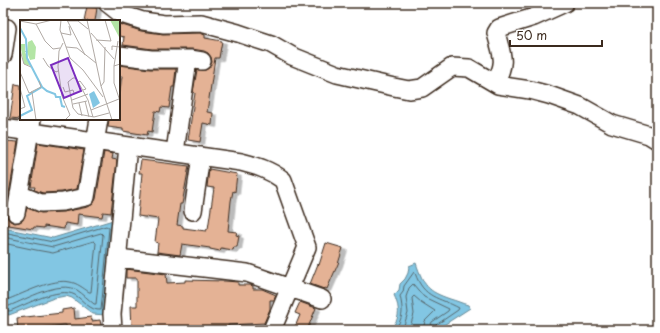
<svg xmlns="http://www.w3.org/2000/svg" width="660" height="333" viewBox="0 0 660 333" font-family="'Playpen Sans',sans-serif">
	<defs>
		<filter id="shadow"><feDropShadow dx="4.5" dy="2.5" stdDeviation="0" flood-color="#0004"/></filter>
	</defs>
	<rect width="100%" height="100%" fill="#fff"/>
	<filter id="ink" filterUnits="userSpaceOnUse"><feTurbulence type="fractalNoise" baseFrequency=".025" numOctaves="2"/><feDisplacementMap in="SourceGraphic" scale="8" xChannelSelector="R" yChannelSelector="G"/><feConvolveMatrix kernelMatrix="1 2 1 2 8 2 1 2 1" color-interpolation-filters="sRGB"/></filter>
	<g filter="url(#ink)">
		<path fill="#82c6e3" stroke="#668894" d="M113,220L105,315L93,314L72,298L66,296L54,298L9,315L3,313V228L53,238Z
			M416,263C424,286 427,291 450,299C457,301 461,303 468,305L470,308L436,330H390C391,328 394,326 395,323C401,314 398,304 394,295L399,290L400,284L405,279L408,273L409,266Z"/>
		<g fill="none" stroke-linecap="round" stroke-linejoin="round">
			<path stroke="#57686d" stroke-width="1" d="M3,232L53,242L106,226L109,228L101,310C90,311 83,300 75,295C59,286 25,305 10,311L3,310
				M3,237L53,247L101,233L103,235L96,304H94C88,299 83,294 77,290C59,280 27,299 9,306L3,305
				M3,243L36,250L53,253L94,241L96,243L91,292H89C83,288 77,283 70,282C53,278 25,293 9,299H3
				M394,330C404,319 403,309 400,296L403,292L404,286L414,272L415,273C424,299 439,297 459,308L458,310L436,325L434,330
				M401,330L404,325L408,313L406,297L409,288L413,284L424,297L449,309L448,311L432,322L430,326L429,330
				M409,330L414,314L412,298L414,296L421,302L435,311L425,321L423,330"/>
		</g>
		<path fill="#e4b295" stroke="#3b2a1e" filter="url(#shadow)" d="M87,6L97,8L95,21H84Z
			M119,24L141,31L163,34L200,33L205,35V38L222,41L219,58H215L207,112L213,113L212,125L203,123L200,142L188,140L195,93L193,92L197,70H205L209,68L212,62L211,57L208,53L204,51L192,49H152L123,45L124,37L119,36Z
			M119,65L150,69H176L174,87H172L169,108L161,107L160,112L155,111L152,132L148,131L147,135L123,131V129L108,127L109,119H119V97L122,76L119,75Z
			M15,84L21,85V119L10,118Z
			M6,141L18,142L6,211L7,217L10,221L15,223L19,222L23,220L27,208L41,213L63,212L88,207L93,204L96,199L104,152L113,154L112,159L117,160L111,213L103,212L102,217L78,214L77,225L65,223L64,229L44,226V228L34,227L33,229L3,224V160Z
			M38,143L84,150L77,189L62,192L43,193L34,190L35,187H31Z
			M141,160L189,166L182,204H180L177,225L183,226V228L206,231L207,229H208L214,188L207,187L209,169L237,174L235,192L233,191L231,201L228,231L237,232L236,235L239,236L237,247H234L233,250L221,248L220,251L210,249V248L182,244L180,255L157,252L158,243L155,242L158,219L138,216L142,173H139Z
			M326,243L343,248L338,264L327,289L325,288L324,289L310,284L318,264L319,265Z
			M126,269L166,274L167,283L185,282V280L225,281L238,282V285H250L253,286V289H262L276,295L274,300H270V309L264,323L228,325V330H174V328L132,330L131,306H137V278H126Z
			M300,302L316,308L307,330H302L295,327L300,315L295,313Z
			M74,308L75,319L91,317L92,321L100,320L102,330H67L66,325H64L39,328V330H18L17,318L62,313V310Z"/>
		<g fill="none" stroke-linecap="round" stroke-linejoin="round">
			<defs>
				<path id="minor" d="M107,3L121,14L143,21L164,24L201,23L238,33L271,44L292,56L337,74L394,87L409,90L422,88L452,67L469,68L498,85L530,90L549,95L580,106L612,124L649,135L657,140
					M3,55L7,28
					M119,55L151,59H190L202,61
					M495,83C507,61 502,56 496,33L499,28L534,17L565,3
					M3,128L241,162C257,166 270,170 283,180L307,247L272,330
					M175,152L188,59
					M19,194L41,203L63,202L86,197L99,119
					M193,211L201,156
					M16,213L32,119
					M118,258L247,273L322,299
					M113,330L112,314L128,146"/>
			</defs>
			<use href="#minor" stroke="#3b2a1e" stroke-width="20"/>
			<use href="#minor" stroke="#fff" stroke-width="17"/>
		</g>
	</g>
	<g transform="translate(20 20)">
		<rect width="100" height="100" fill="#fff"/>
		<path d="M90,0H100L99,22V17ZM12,20L16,27L15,39L10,40L7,32H5L11,46L4,44L0,24H5V31H7L8,22Z" fill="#b3e5a5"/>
		<path d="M74,71L80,83L73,88L69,74Z" fill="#82c6e3"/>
		<path fill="none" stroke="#82c6e3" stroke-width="2" d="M0,8L6,19L7,38L22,67L7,76L12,90L0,96M22,67L27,71L35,74L36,77H40L42,86L45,87"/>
		<path fill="none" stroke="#b1aaa5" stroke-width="1" d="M41,0L40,10L50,38L63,50L83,77M47,0L65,35M67,0L81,66L92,100M0,1L16,4L32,0M47,1H58L68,9M16,4L25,21L33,29L40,28M41,13L51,15L49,6M71,13L94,39M76,20L91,21L85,0M43,23L39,31L38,47L42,76L50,95L45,100M46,27L57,28L76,43M0,30L4,44L11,47M92,30V26L100,27M23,38L28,46L36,52L38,51M100,44L94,46V63L100,81M94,46L98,21M0,52L9,73L12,72L16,100M53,58L48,62L53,88L58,94L74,97L89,93M53,58H56L68,80L73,97M58,62L60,61L66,69L63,70M81,66L84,62L85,27M43,67L45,72L53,70L54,73M0,68L5,87L0,89M11,72L21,67L19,61M52,80L68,74M65,81L69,97M59,83L62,96M53,84L67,81M71,90L99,79"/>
		<path fill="#7b2cbf" fill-opacity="0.15" stroke="#7b2cbf" stroke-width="2" d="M48,38L61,71L44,78L31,45Z"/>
		<rect width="100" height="100" fill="none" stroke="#3b2a1e" stroke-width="2"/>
	</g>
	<rect width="660" height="333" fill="none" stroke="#fff" stroke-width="16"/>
	<rect x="8" y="8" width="644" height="317" fill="none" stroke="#3b2a1e" stroke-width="1.5" filter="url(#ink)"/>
	<path d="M510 40v6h92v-6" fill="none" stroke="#3b2a1e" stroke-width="2"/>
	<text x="516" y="40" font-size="12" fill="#3b2a1e" stroke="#ffffff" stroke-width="3" paint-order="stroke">50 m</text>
</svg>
